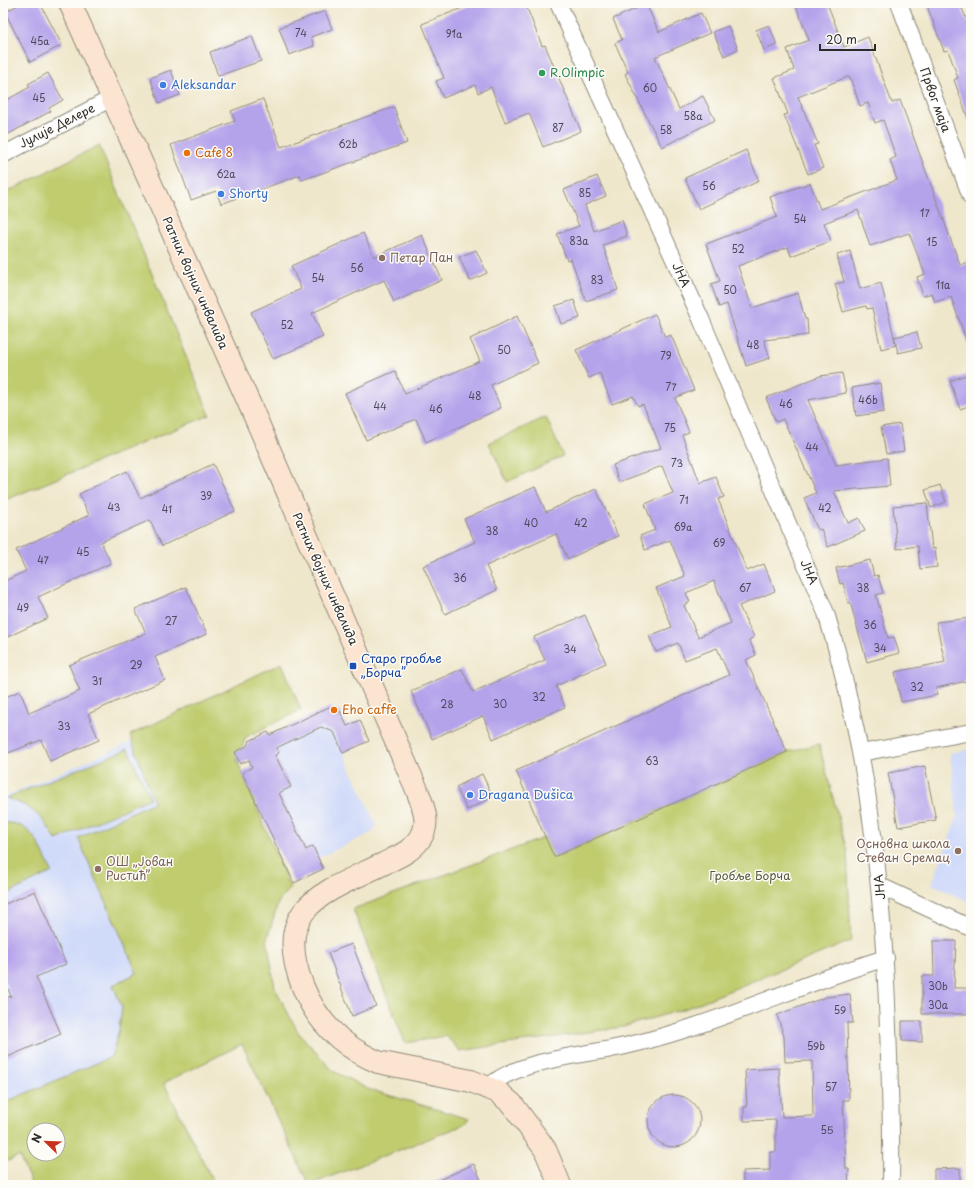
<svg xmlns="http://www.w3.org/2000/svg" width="974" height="1188" viewBox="0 0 974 1188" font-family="'Playpen Sans',sans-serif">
	<rect width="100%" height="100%" fill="#fdfcf7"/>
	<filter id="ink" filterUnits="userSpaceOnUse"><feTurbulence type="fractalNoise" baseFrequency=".025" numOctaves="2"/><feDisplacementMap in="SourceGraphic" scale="8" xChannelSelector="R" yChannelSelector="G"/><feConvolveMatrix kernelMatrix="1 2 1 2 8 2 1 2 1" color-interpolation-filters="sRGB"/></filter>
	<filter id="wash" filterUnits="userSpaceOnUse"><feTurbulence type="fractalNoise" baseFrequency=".012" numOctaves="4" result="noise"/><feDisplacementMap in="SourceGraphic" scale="16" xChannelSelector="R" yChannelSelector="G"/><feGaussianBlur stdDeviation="0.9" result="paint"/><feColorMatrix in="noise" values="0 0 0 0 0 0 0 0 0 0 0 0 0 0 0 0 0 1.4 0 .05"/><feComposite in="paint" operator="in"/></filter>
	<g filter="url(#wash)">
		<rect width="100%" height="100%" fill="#efe7cb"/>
		<path fill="#d0daf9" d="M321,727L334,732L376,824L373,832L318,858L313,847L305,850L279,793L291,787L275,755L279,753L276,748Z
			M136,740L249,998L3,1103V797Z
			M971,749V903L932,884L957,817L950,753Z"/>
		<path fill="#c0cc6e" stroke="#767c4c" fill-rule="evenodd" d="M99,145L210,415L3,501V194Z
			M546,417L563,456L507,482L489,443Z
			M282,663L301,710L246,737L237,760L290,888L278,903L267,939L275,988L298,1032L333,1071L368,1089L469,1119L464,1125L309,1185L242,1044L164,1083L215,1185H32L19,1156L3,1163V1103L111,1057L119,1030L122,1007L113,985L137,973L78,838L154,802L130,735ZM34,1130H58V1154H34Z
			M819,744L847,851L851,941L687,1008L623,1027L460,1051L446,1036L405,1043L353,909L546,837L555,857L787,752Z
			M128,749L150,798L56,840C42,816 33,807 6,798Z
			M3,823C33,820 41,850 52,872L5,895L3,890Z"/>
		<g id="blocks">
			<path fill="#b4a2eb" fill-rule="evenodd" d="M22,3H40L62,45L30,62L5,12Z
				M475,3H525L542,46L545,45L581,131L543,147L529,113L505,122L491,87L478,93L475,85L443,98L436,81L444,78L422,24Z
				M795,3H827L844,47L868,37L892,103L900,100L960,265L971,261V348H969L951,297L935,302L932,293L923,296L917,277L925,274L909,233L870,246L858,210L824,223L831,241L791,256L788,247L738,266L752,308L798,293L805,319H807L808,335L764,340L770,358L746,366L727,304L719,307L711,284L720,281L706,244L777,217L770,197L810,183L820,209L897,180L890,160L896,157L883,120L875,123L868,103L860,106L850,77H847L798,97L818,144L814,145L823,168L808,174L784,115L788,114L774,78L794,70L787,49L809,40Z
				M926,3H960L968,23L971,22V121H969L954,80L958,78L948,50L944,51Z
				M646,4L659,32L701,13L710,33L655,57L679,109L703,96L715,120L662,147L625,74L628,72L615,43L622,40L613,19Z
				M325,11L332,29L311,37L314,46L289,55L279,28Z
				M769,25L777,45L764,50L756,30Z
				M728,26L738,49L724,56L713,32Z
				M252,36L261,61L218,76L210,52Z
				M171,70L180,95L159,103L150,78Z
				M48,73L63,100L49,108L51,111L3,137V102L30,87L28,84Z
				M263,99L281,147L394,107L407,143L302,180L300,175L221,204L216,191L191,200L171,145L235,121L231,111Z
				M746,150L759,181L699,209L685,178Z
				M597,176L606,196L585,205L594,231L622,220L627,236L603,245L618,290L586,301L571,259L567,260L557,234L579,226L564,190Z
				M363,233L374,257L422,235L442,280L394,302L384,280L312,313L323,337L273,359L251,312L301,289L291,266Z
				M476,250L487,273L470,281L459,257Z
				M850,251L860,289L881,283L896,345L881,349L872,308L867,309L866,306L843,312L835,284L844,282L837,255Z
				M574,300L580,318L561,324L555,306Z
				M655,314L665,337L671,335L694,390L675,398L689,432L682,435L700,483L716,477L724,497L718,499L747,571L764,564L775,591L739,606L754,637L749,640L756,655L746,660L787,752L554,857L516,771L729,675L717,648L685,660L678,643L656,652L649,636L672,627L656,588L685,576L670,540L645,550L640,536L655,530L645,504L673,493L662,466L619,482L613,465L661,448L643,404L638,406L633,396L612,404L600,373L589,378L576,350ZM714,581L731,623L698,637L684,605L690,602L686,593Z
				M517,316L538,363L491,385L501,408L426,442L416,419L366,440L345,393L395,371L405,394L480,361L470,339Z
				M917,332L921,348L898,353L894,337Z
				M842,373L846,393L808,400L836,465L887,458L890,486L834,491L848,523L859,518L865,531L828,547L821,529L818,530L804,498L816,493L783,419L776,422L766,398L820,376Z
				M971,373V405L960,409L950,381Z
				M880,383L884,412L856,416L852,388Z
				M900,424L904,451L886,454L881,427Z
				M213,464L235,511L162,546L150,520L101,542L111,563L38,597L48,618L3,639V582L26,571L16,550L89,515L79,494L127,471L140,498Z
				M940,485L946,502L931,508L925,490Z
				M535,487L546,512L596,489L618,536L568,559L556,534L486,566L497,590L445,614L423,566L475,542L464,519Z
				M927,503L932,549L935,548L937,567L920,569L918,546L897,549L893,506Z
				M870,560L874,576L878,575L883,593L876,595L888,638L894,637L899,653L867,662L850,602L848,603L843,583L840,584L836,568Z
				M186,587L207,634L155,657L165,680L88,714L99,740L50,761L41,740L3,755V698L20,691L29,713L80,691L69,665L146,633L135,609Z
				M585,615L606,663L556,686L565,707L493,739L483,716L432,739L411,691L462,669L473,692L545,660L534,637Z
				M971,618V680L936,688L937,695L901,702L895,672L945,662L936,622Z
				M329,707L340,711L347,726L360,720L369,741L343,753L334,732L321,727L276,748L279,753L275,755L291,787L279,793L306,850L313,846L323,869L294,883L242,773L252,767L249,760L240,764L235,752L247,746L249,741L268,732L270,735Z
				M925,766L936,820L898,827L888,773Z
				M482,774L493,797L467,810L456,787Z
				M35,891L66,964L36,977L61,1034L3,1059V999L11,996L3,976V905Z
				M933,941H956L954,988H971V1014H922V976H934Z
				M352,944L376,1006L352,1016L328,953Z
				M850,994L853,1023H847L849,1100H843L846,1169H849L848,1185H743V1171L770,1170V1152H776V1120L744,1121V1107H747L745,1070L779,1068L782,1117L813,1116L812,1061L785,1062L784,1036L777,1015L826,997Z
				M902,1021H922V1042L902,1041Z
				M648 1121a26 26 0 1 1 52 0a26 26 0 1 1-52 0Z
				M474,1164L483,1185H428Z
				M960,1168V1185H934V1169Z"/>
		</g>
	</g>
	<g filter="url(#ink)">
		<use href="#blocks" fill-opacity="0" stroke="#8d897b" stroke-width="1"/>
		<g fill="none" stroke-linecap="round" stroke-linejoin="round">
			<defs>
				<path id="street" d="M558,3L701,319L826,613C868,749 883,886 888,1028C890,1080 892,1132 891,1185
					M899,3L971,197
					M3,155L112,98
					M861,753L971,732
					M880,886L971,928
					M489,1087C509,1064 576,1055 606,1050C702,1032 792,986 886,958"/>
				<path id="secondary" d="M70,3L249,403L417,790C423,806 431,823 420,839C411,852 397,857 383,864C323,893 271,907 303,987C317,1022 343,1047 378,1062L471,1081L498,1092L512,1104L545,1149L560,1185"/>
			</defs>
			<use href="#street" stroke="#8d897b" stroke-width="18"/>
			<use href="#secondary" stroke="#8d897b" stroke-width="24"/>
			<use href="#street" stroke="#fff" stroke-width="16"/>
			<use href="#secondary" stroke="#fce5d0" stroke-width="22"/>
		</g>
	</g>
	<circle fill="#2e9e5b" stroke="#fdfcf7" stroke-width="1.5" cx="542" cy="73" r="4"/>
	<g fill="#3f7fe0" stroke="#fdfcf7" stroke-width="1.5">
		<circle cx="163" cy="85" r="4"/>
		<circle cx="221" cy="194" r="4"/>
		<circle cx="470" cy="795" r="4"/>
	</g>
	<g fill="#e8710a" stroke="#fdfcf7" stroke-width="1.5">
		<circle cx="187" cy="153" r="4"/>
		<circle cx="334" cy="710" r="4"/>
	</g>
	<g fill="#8d6e63" stroke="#fdfcf7" stroke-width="1.5">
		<circle cx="382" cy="258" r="4"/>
		<circle cx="958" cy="851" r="4"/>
		<circle cx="98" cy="869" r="4"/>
	</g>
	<rect fill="#1a4fb4" stroke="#fdfcf7" stroke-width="1.5" x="349" y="662" width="8" height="8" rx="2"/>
	<g text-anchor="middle" stroke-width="3" stroke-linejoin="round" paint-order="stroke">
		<g font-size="10" fill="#4d495b">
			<text x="301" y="37">74</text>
			<text x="454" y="38">91a</text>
			<text x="40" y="45">45a</text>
			<text x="650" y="92">60</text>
			<text x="39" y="102">45</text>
			<text x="693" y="120">58a</text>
			<text x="558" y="132">87</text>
			<text x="666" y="134">58</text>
			<text x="348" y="148">62b</text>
			<text x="226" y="178">62a</text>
			<text x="709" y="190">56</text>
			<text x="585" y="197">85</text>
			<text x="925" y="217">17</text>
			<text x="800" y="223">54</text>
			<text x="579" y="245">83a</text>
			<text x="932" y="246">15</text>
			<text x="738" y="253">52</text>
			<text x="357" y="272">56</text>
			<text x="318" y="282">54</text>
			<text x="597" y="284">83</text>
			<text x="943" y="289">11a</text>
			<text x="730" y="294">50</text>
			<text x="287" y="329">52</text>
			<text x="753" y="349">48</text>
			<text x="504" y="354">50</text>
			<text x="666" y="360">79</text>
			<text x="671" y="391">77</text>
			<text x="475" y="400">48</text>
			<text x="868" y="404">46b</text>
			<text x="786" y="408">46</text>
			<text x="380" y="410">44</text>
			<text x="436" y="413">46</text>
			<text x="670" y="432">75</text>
			<text x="812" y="451">44</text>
			<text x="677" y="467">73</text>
			<text x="206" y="500">39</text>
			<text x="684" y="504">71</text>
			<text x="114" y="511">43</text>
			<text x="825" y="512">42</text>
			<text x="167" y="513">41</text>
			<text x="531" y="527">40</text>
			<text x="581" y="527">42</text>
			<text x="683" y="531">69a</text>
			<text x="492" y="535">38</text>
			<text x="719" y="547">69</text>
			<text x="83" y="556">45</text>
			<text x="43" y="564">47</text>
			<text x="460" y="582">36</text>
			<text x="745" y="592">67</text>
			<text x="863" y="592">38</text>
			<text x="23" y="612">49</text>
			<text x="171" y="625">27</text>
			<text x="870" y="629">36</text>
			<text x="880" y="652">34</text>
			<text x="570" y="653">34</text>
			<text x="136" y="669">29</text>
			<text x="97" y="685">31</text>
			<text x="917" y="691">32</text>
			<text x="539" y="701">32</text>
			<text x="447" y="708">28</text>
			<text x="500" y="708">30</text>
			<text x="64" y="730">33</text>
			<text x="652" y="765">63</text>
			<text x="938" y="990">30b</text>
			<text x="938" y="1009">30a</text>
			<text x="840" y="1014">59</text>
			<text x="816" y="1050">59b</text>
			<text x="831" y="1091">57</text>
			<text x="827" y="1134">55</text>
		</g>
		<g font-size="12" fill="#27864d" stroke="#fdfcf7" text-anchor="start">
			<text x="550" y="77">R.Olimpic</text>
		</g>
		<g font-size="12" fill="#366cbe" stroke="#fdfcf7" text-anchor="start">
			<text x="171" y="89">Aleksandar</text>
			<text x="229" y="198">Shorty</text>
			<text x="478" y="799">Dragana Dušica</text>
		</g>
		<g font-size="12" fill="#2b2b2b" stroke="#fdfcf7">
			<text transform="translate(935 100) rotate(70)" y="4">Првог маја</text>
			<text transform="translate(57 126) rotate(-27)" y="4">Јулије Делере</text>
			<text transform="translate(681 275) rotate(66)" y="4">ЈНА</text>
			<text transform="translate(195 283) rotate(66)" y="4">Ратних војних инвалида</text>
			<text transform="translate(809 572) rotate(67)" y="4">ЈНА</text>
			<text transform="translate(325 579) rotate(66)" y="4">Ратних војних инвалида</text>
			<text transform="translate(880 887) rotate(-96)" y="4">ЈНА</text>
		</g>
		<g font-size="12" fill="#c56008" stroke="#fdfcf7" text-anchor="start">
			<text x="195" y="157">Cafe 8</text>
			<text x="342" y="714">Eho caffe</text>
		</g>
		<g font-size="12" fill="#785e54" stroke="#fdfcf7" text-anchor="start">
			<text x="390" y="262">Петар Пан</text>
			<text x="950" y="848" text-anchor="end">Основна школа<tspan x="950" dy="14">Стеван Сремац</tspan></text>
			<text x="106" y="866">ОШ „Јован<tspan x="106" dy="14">Ристић”</tspan></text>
		</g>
		<g font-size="12" fill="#164399" stroke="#fdfcf7" text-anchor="start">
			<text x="361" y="663">Старо гробље<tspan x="361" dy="14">„Борча”</tspan></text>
		</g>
		<g font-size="12" fill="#585b3f" stroke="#fdfcf7">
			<text x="750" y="880">Гробље Борча</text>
		</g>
	</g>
	<rect width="974" height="1188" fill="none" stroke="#fdfcf7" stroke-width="16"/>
	<g transform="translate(46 1142) rotate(293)"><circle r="19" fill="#fdfcf7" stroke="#a9a8a5"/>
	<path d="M0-3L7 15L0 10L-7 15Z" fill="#c8321e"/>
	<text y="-6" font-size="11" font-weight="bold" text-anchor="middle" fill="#2b2b2b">N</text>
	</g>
	<path d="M820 44v6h55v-6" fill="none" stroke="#2b2b2b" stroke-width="2"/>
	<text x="826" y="44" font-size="12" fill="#2b2b2b" stroke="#fdfcf7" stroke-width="3" paint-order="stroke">20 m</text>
</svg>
